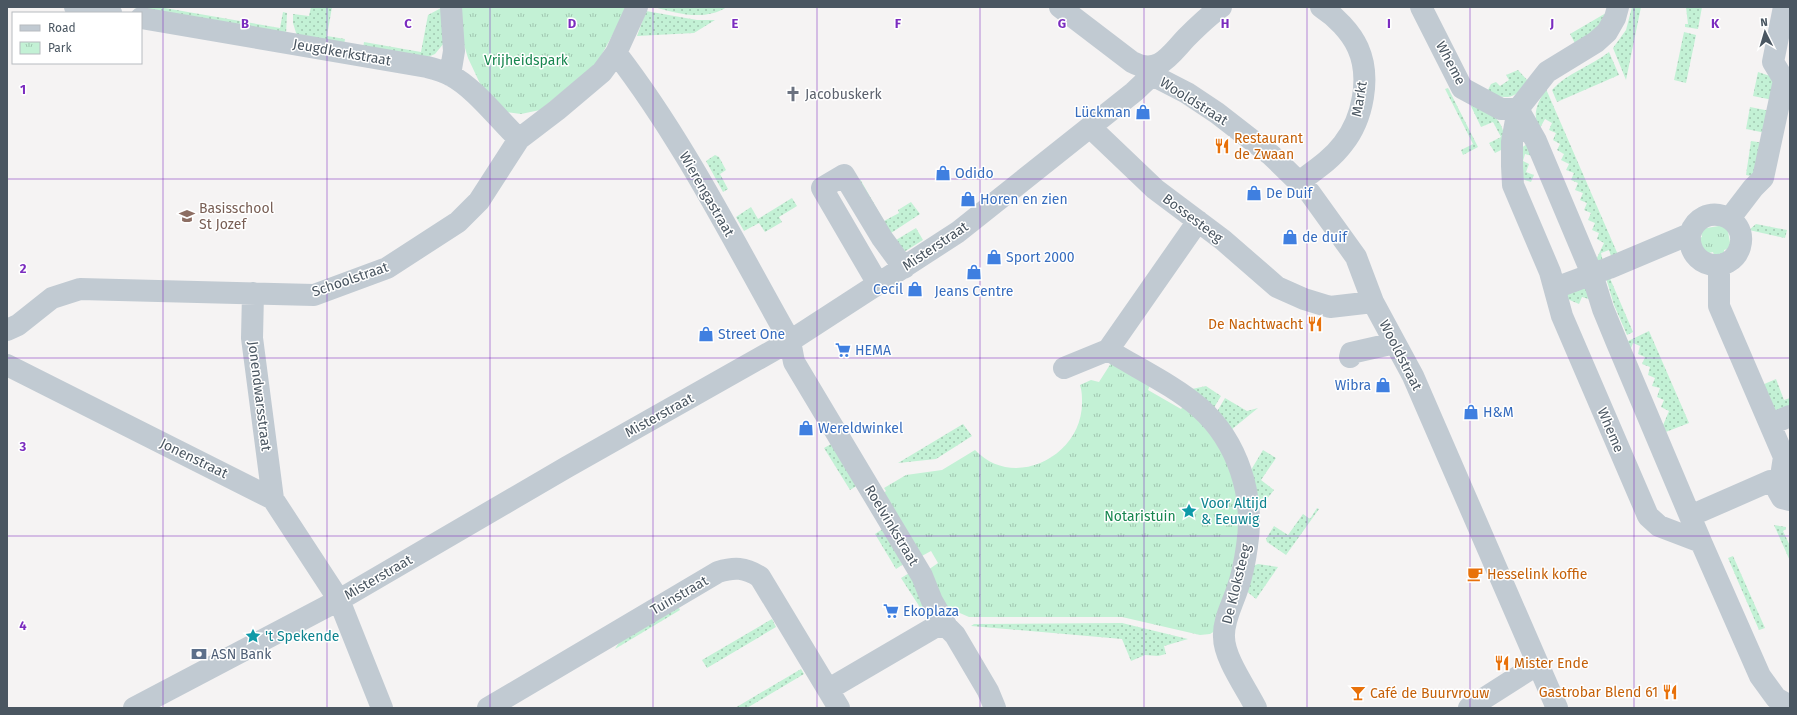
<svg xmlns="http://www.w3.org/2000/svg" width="1797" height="715" viewBox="0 0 1797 715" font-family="'Fira Sans',sans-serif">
	<defs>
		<pattern id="grass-dots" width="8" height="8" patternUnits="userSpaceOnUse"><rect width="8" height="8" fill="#c3f1d5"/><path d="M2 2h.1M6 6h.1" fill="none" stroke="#a0c6b0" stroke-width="1.8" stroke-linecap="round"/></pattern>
		<pattern id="park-tufts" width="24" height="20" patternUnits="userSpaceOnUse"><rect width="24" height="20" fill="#c3f1d5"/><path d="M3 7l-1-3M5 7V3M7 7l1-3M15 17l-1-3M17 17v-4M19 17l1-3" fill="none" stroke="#a0c6b0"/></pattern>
	</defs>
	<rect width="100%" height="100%" fill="#f5f3f3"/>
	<path fill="url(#grass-dots)" d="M128,7H159L280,28L283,12L287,13L286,35Z
		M311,7H332L327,36L345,39L344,45L297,36L293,23V14L309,16Z
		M443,7L444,43L435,54L428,57L363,48L364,42L421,52L428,15Z
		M654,7H727C705,21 678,14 654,7Z
		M1632,7H1641L1626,80L1613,48L1626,30Z
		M1686,7H1702L1698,29L1685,27V24H1688Z
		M646,11L697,20H715L694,33L637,36Z
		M1606,13L1596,30L1576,45L1570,34Z
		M1684,32L1696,35L1686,83L1674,80Z
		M1609,52L1619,75L1557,102L1552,90C1567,73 1591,66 1609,52Z
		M1518,70L1529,82C1514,98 1508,101 1487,92L1491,84L1496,82L1500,86L1509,80L1506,75Z
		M1758,72L1773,77V100L1753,96Z
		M1448,88L1478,147L1463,155L1461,150L1473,144L1445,89Z
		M1546,89L1619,257L1612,259L1609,250L1601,253L1603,262H1595L1604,243L1597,239L1599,233L1592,230L1595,223L1588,220L1591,213L1584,210L1587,203L1580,200L1583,193L1575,190L1578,183L1571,180L1574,173L1566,170L1569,164L1561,160L1564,154L1557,150L1560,144L1553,140L1556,133L1549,130L1552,123L1545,119L1540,128C1531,115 1538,102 1546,89Z
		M1470,104C1495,115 1505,119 1505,148L1495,153L1489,143L1501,137L1493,122L1481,127Z
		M1750,107L1770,111L1766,133L1746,129Z
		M1751,141L1764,143L1755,177L1746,175Z
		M1527,144L1535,157L1525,154L1523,161L1529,164L1526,172L1534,175L1531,182L1519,178L1521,148Z
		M715,155L719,157L726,170L720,174L728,189L723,192L706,161Z
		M860,179L884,221L899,213L898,210L911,202L920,214L888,235L855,182Z
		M792,198L797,206L779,217L782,222L765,232L759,223L744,231L736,217L751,207L758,219Z
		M1756,224L1787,230L1785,238L1749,230Z
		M916,228L923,240L904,252L896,240Z
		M1609,276L1633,332L1627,335L1614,305L1606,278Z
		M1584,284L1592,300L1582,297L1579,304L1565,298V294Z
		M1649,331L1689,423L1663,433L1661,430L1669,411L1661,407L1664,400L1657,397L1660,388L1652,386L1655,378L1648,375L1650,367L1642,364L1645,357L1638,354L1640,346L1633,343L1630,351L1624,343Z
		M1776,379L1784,400L1790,398V411H1773L1762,385Z
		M1206,386L1221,396L1212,411L1192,389Z
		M1225,398L1247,411L1258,408L1231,430L1215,415Z
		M963,424L972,436L936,459L898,463Z
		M833,443L858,485L850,490L824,448Z
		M1263,450L1276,458L1261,480L1274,490L1259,509L1251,470Z
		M1317,508L1319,509L1286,555L1267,542L1266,539L1274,526L1288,535L1303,514L1310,519Z
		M1774,525L1786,527V529L1783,531L1790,546V561Z
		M884,528L905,563L896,569L875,534Z
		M1733,556L1765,628L1759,630L1728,558Z
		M1258,564L1278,567L1256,599L1244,589L1253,566Z
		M911,572L928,610L923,612L901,578Z
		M678,606L680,610L615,649L620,641Z
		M772,619L776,627L707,668L702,660Z
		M1122,623L1188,639L1164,646L1166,654L1158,656L1145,655L1131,661L1122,639L971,626L974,624Z
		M801,669L804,674L747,708H735Z"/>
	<path fill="url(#park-tufts)" d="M457,7H628L597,63L540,110L521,114L506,112L483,90L468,58L462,38Z
		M1725,225L1727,226L1731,248L1724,250V253L1714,255L1713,252L1705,254L1699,238L1702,237L1700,229Z
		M1113,360L1151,383L1148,390L1181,409L1185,404L1214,435L1238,484L1241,544L1215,631L1210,634L1200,635L1122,617H969L946,607L928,570L938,563L931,551L920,557L882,494L886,491L884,488L906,475L942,470L975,450C1014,491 1082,456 1082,403C1082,397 1082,391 1080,385L1091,380L1099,382Z"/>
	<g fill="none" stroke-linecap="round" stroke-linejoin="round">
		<path stroke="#c1cad2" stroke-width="22" d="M75,7L111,13
			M1060,7L1132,62C1158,76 1170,55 1186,38C1197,27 1208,16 1221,7
			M1421,7L1462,88L1501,109H1518
			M1618,7L1615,18L1607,32L1596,42L1547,72L1518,109L1512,142V166L1513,185L1550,272L1562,316L1648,516L1659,526L1701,542
			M141,18L427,67C435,69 443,71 450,75C475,88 498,119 519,139
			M616,53C684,141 735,244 790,341L794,362L922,576L932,601L947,627L955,635L988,691L995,708
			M450,75L454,51L451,7
			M1152,75L1187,93L1217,113L1271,155L1310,193L1356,257L1373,302L1413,376L1557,708
			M1518,109L1536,141L1592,274L1603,309L1617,343L1701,542L1760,676L1776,698L1790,706
			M1090,127L1155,189L1223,240L1277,287L1304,299L1330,307L1373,302
			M1299,182C1315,170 1331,160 1343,144C1363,119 1371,77 1358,48C1351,32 1335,16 1321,7
			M1730,218L1753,188L1763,178L1784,80L1773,62L1784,7
			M1719,265V306L1784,457L1780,483
			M878,284L822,188L844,175L882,238L904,268
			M1555,288L1609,268L1690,234C1701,200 1749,215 1740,247C1731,276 1687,269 1690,234
			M253,293L252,338L273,499
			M7,330L18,325L52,298L80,289L314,295L387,268L458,222L479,201L519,139L557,110L602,72L616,53L637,7
			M1108,350C1137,368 1175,386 1200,408C1238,442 1255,496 1247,546C1245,561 1242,576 1237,590C1232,605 1223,621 1224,637C1224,658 1246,688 1256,708
			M1350,357L1351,353L1395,343
			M7,365L273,499L339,600L382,708
			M1064,368L1108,350L1198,221
			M1771,424L1790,416
			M1690,516L1770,481L1780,483L1778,491L1782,498L1790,500
			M829,689L935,627H947
			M134,708L339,600L567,467L790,341L958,232L1134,92L1152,75
			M488,708L718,572C734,567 745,567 760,577L839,708
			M1469,708L1538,664"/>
	</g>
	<path fill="none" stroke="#7b2cbf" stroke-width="1" stroke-opacity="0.55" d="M163,7V708M327,7V708M490,7V708M653,7V708M817,7V708M980,7V708M1144,7V708M1307,7V708M1470,7V708M1634,7V708M7,179H1790M7,358H1790M7,536H1790"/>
	<defs>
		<symbol id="church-bare" viewBox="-9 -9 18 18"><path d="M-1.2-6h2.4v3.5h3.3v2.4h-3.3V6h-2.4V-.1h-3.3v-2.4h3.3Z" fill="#6b7280" stroke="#fff" stroke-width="2.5" paint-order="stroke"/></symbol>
		<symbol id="shop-bare" viewBox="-9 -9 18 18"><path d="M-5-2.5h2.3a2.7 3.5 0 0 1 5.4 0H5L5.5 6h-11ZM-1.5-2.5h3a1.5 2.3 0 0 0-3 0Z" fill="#3f7fe0" stroke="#fff" stroke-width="2.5" paint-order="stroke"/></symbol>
		<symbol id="restaurant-bare" viewBox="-9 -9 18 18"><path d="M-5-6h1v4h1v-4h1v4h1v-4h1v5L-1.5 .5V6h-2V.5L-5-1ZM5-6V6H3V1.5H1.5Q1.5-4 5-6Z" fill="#e8710a" stroke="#fff" stroke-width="2.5" paint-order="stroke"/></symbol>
		<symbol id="school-bare" viewBox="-9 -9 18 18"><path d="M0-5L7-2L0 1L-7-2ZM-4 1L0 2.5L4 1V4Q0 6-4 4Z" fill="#8d6e63" stroke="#fff" stroke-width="2.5" paint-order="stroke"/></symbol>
		<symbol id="supermarket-bare" viewBox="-9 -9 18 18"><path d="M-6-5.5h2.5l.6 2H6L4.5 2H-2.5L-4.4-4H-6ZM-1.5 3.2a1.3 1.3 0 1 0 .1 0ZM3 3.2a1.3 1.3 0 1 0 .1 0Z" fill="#3f7fe0" stroke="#fff" stroke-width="2.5" paint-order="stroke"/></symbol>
		<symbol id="sight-bare" viewBox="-9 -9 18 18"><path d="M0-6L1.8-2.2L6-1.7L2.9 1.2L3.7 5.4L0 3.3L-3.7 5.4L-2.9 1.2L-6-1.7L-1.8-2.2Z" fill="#0f9aa8" stroke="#fff" stroke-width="2.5" paint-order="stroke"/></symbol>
		<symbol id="cafe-bare" viewBox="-9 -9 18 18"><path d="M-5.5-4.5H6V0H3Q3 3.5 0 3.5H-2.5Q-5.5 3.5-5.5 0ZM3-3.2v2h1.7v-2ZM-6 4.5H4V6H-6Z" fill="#e8710a" stroke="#fff" stroke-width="2.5" paint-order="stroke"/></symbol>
		<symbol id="bank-bare" viewBox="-9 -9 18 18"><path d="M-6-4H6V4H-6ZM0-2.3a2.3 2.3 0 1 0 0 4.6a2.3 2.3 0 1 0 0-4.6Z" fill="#5c6f8a" stroke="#fff" stroke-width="2.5" paint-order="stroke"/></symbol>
		<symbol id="bar-bare" viewBox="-9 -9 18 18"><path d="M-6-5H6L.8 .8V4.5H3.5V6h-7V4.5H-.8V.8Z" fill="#e8710a" stroke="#fff" stroke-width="2.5" paint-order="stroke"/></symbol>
	</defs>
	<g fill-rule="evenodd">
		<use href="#church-bare" x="782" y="83" width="22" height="22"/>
		<use href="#shop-bare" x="1132" y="101" width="22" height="22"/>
		<use href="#restaurant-bare" x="1211" y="135" width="22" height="22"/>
		<use href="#shop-bare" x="932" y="162" width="22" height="22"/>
		<use href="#shop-bare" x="1243" y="182" width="22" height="22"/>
		<use href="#shop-bare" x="957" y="188" width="22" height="22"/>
		<use href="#school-bare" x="176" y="205" width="22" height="22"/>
		<use href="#shop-bare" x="1279" y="226" width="22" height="22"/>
		<use href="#shop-bare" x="983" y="246" width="22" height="22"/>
		<use href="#shop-bare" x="963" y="261" width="22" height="22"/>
		<use href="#shop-bare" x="904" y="278" width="22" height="22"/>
		<use href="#restaurant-bare" x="1304" y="313" width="22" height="22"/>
		<use href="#shop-bare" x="695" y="323" width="22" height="22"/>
		<use href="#supermarket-bare" x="832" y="339" width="22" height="22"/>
		<use href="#shop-bare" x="1372" y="374" width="22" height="22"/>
		<use href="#shop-bare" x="1460" y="401" width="22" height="22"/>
		<use href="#shop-bare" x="795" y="417" width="22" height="22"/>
		<use href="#sight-bare" x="1178" y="500" width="22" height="22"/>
		<use href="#cafe-bare" x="1464" y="563" width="22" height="22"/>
		<use href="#supermarket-bare" x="880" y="600" width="22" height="22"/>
		<use href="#sight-bare" x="242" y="625" width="22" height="22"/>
		<use href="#bank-bare" x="188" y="643" width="22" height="22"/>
		<use href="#restaurant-bare" x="1491" y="652" width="22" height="22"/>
		<use href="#restaurant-bare" x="1659" y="681" width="22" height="22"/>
		<use href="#bar-bare" x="1347" y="682" width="22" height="22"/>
	</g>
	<g text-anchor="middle" stroke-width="3" stroke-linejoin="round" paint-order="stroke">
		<g font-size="14" fill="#4a5661" stroke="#fff">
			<text transform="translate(342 52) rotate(10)" y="5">Jeugdkerkstraat</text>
			<text transform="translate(1451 63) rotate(62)" y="5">Wheme</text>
			<text transform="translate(1359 99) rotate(-81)" y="5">Markt</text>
			<text transform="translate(1194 101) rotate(32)" y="5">Wooldstraat</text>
			<text transform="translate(707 194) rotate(60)" y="5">Wierengastraat</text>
			<text transform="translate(1193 218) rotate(37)" y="5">Bossesteeg</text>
			<text transform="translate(935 246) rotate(-34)" y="5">Misterstraat</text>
			<text transform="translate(350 279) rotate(-19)" y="5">Schoolstraat</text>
			<text transform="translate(1401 355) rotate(63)" y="5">Wooldstraat</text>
			<text transform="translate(260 396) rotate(83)" y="5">Jonendwarsstraat</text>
			<text transform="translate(659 415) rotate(-29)" y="5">Misterstraat</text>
			<text transform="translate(1611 430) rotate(67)" y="5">Wheme</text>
			<text transform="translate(194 458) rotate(26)" y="5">Jonenstraat</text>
			<text transform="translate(892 525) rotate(59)" y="5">Roelvinkstraat</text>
			<text transform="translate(378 577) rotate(-30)" y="5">Misterstraat</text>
			<text transform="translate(1236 584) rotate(-76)" y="5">De Kloksteeg</text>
			<text transform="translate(679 595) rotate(-30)" y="5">Tuinstraat</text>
		</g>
		<g font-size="14" fill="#17864f" stroke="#fff">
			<text x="526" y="65">Vrijheidspark</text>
			<text x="1140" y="521">Notaristuin</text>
		</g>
		<g font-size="14" fill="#5b616d" stroke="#fff" text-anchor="start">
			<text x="805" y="99">Jacobuskerk</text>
		</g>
		<g font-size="14" fill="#366cbe" stroke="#fff" text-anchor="start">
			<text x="1131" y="117" text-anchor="end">Lückman</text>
			<text x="955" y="178">Odido</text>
			<text x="1266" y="198">De Duif</text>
			<text x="980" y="204">Horen en zien</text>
			<text x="1302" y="242">de duif</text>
			<text x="1006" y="262">Sport 2000</text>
			<text x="903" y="294" text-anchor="end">Cecil</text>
			<text x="974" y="296" text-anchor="middle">Jeans Centre</text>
			<text x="718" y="339">Street One</text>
			<text x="855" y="355">HEMA</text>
			<text x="1371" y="390" text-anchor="end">Wibra</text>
			<text x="1483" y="417">H&amp;M</text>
			<text x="818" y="433">Wereldwinkel</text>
			<text x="903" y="616">Ekoplaza</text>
		</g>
		<g font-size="14" fill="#c56008" stroke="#fff" text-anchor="start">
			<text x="1234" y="143">Restaurant<tspan x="1234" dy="16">de Zwaan</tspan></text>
			<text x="1303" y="329" text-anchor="end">De Nachtwacht</text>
			<text x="1487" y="579">Hesselink koffie</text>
			<text x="1514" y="668">Mister Ende</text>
			<text x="1658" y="697" text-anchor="end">Gastrobar Blend 61</text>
			<text x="1370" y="698">Café de Buurvrouw</text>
		</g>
		<g font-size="14" fill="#785e54" stroke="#fff" text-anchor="start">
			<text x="199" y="213">Basisschool<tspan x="199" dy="16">St Jozef</tspan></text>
		</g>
		<g font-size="14" fill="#0d838f" stroke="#fff" text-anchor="start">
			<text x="1201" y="508">Voor Altijd<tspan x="1201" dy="16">&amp; Eeuwig</tspan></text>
			<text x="265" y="641">'t Spekende</text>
		</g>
		<g font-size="14" fill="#4e5e75" stroke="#fff" text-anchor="start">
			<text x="211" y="659">ASN Bank</text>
		</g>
	</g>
	<g font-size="13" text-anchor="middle" font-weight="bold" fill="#7b2cbf" stroke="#fff" stroke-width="3" stroke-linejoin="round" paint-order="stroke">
		<text x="245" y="28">B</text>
		<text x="408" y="28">C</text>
		<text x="572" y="28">D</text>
		<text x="735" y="28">E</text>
		<text x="898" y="28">F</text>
		<text x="1062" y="28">G</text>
		<text x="1225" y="28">H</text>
		<text x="1389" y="28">I</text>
		<text x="1552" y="28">J</text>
		<text x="1715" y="28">K</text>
		<text x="23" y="94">1</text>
		<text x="23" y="273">2</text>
		<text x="23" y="451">3</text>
		<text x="23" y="630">4</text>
	</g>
	<rect width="1797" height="715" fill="none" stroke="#4a5661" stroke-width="16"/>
	<rect x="12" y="12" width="130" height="52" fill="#ffffff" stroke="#b7bbc0"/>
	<rect x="20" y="25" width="20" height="6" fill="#c1cad2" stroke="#b7bbc0"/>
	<text x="48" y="32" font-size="12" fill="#4a5661">Road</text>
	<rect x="20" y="42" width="20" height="12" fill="url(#park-tufts)" stroke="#b7bbc0"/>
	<text x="48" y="52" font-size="12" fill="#4a5661">Park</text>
	<g transform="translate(1765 32) rotate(355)" stroke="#ffffff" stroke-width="3" paint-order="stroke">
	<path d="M0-3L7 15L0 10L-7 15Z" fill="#4a5661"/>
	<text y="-6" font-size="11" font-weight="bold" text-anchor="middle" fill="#4a5661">N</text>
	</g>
</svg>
